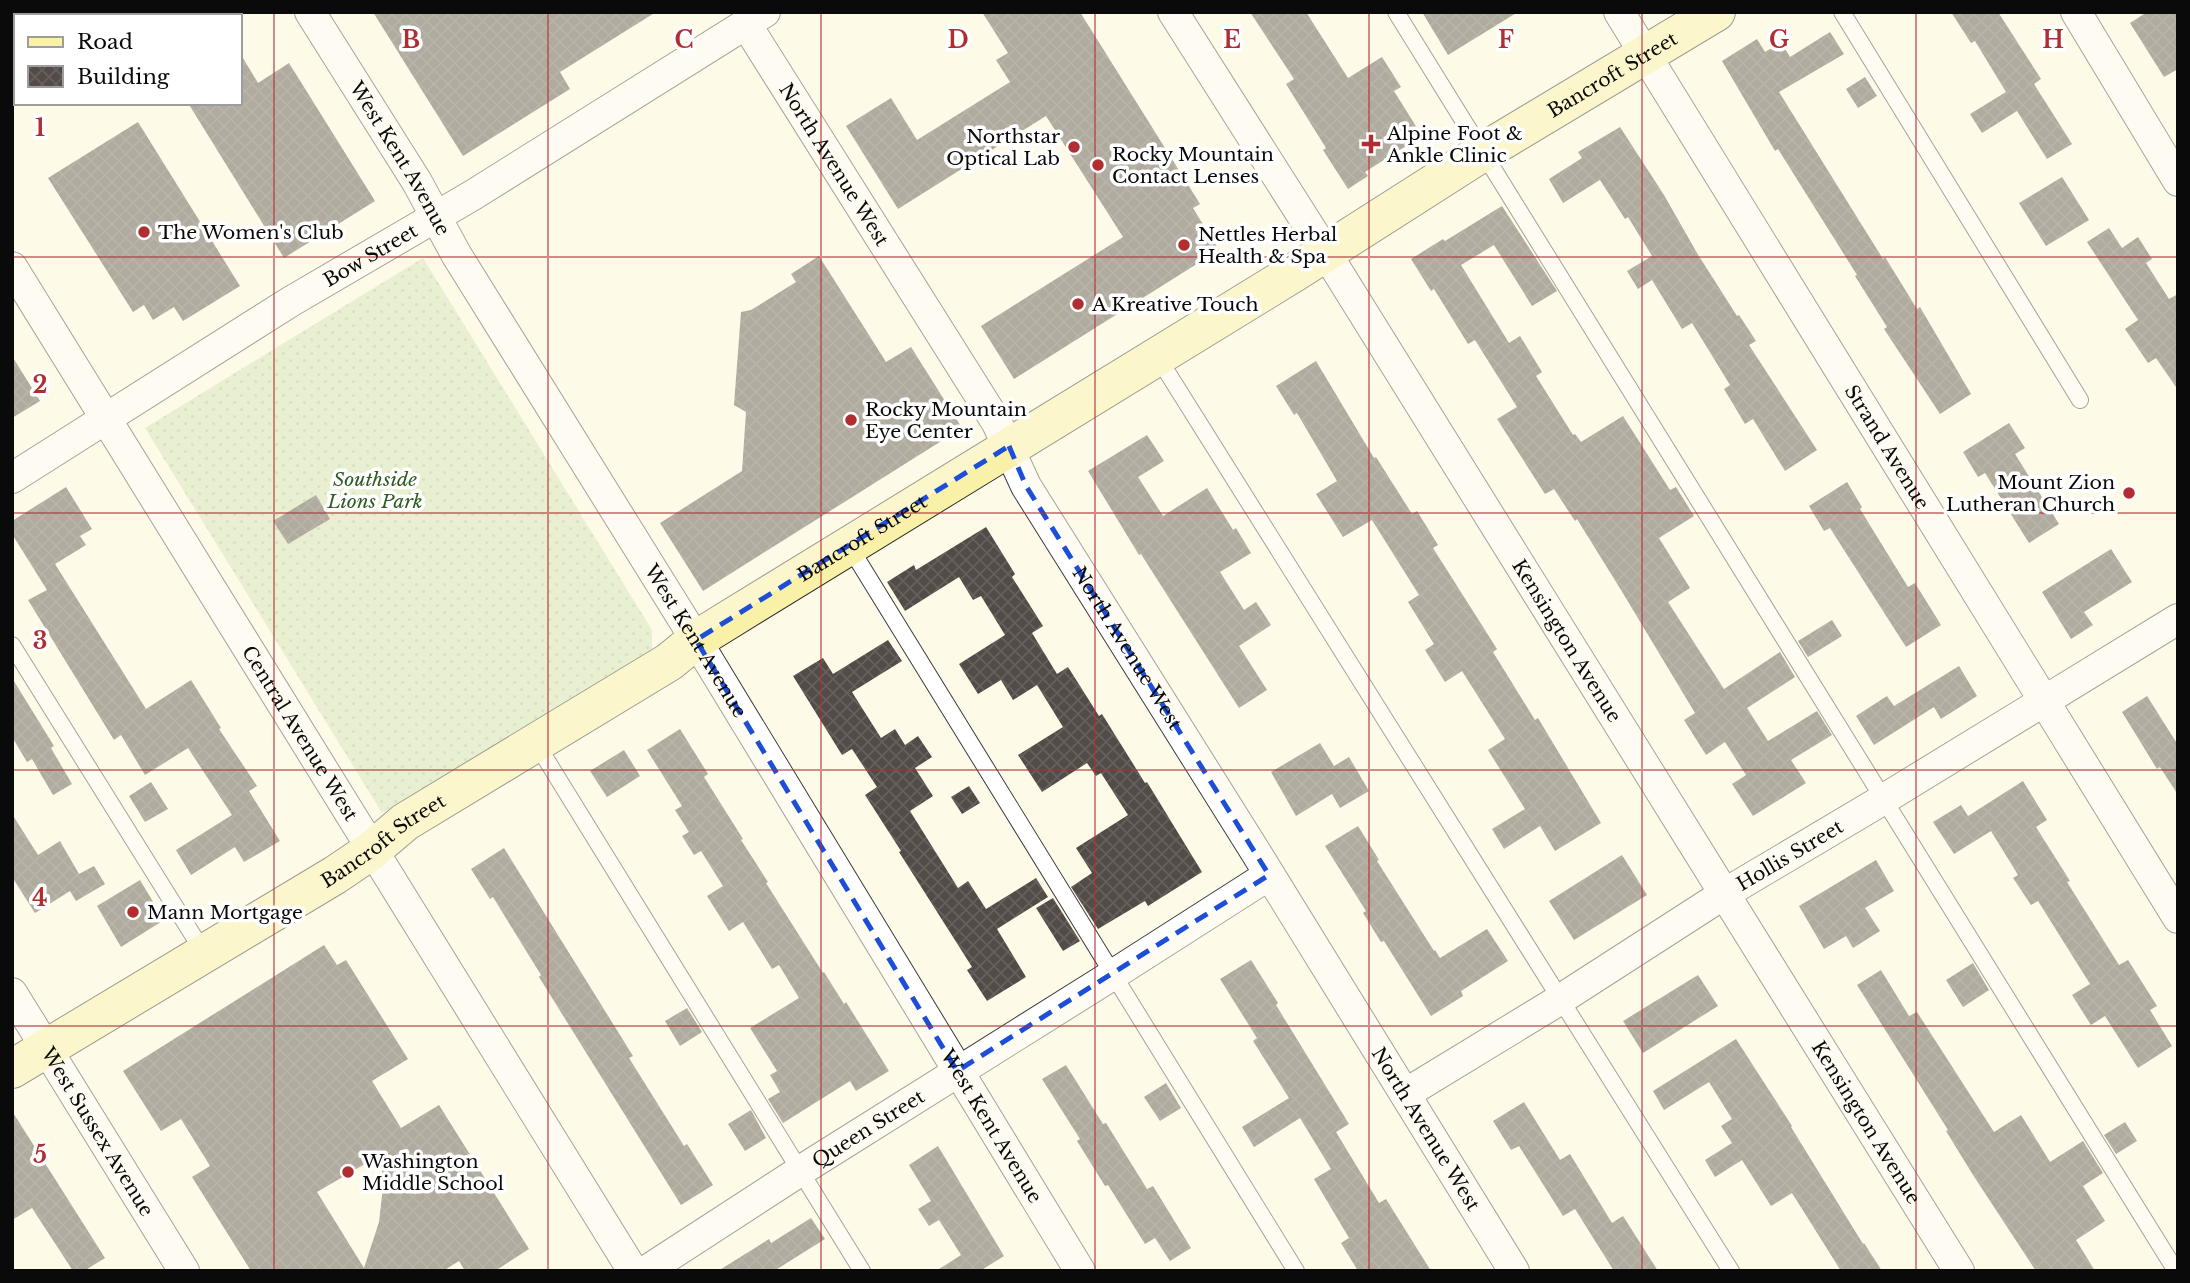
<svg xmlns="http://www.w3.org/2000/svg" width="2190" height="1283" viewBox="0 0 2190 1283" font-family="'Libre Baskerville',serif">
	<defs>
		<pattern id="grass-dots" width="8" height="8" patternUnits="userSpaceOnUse" patternTransform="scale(1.75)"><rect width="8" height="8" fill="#cee5b5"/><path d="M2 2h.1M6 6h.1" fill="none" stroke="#b0c39a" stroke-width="1.8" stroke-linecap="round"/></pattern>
		<pattern id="building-cross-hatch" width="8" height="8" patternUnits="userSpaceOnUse" patternTransform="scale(1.75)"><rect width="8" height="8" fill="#524b47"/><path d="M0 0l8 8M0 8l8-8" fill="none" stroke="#66605d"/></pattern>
	</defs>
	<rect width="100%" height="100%" fill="#fefae8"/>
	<path fill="url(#grass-dots)" d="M423,258L652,630V649L382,813L145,428Z"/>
	<path fill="url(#building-cross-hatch)" fill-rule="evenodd" d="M373,12H656L560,72L570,89L463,156Z
		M982,12H1080L1200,204L1193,208L1219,250L1014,379L981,326L1123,237L1046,116L898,209L846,126L891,98L917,140L1010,82L996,60L1008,53Z
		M1250,12H1306L1348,78L1382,57L1401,87L1394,91L1422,136L1365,172L1368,176L1348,189L1323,150L1326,148L1286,84L1294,79Z
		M1422,12H1518L1448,55Z
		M1951,12H1998L2041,79L2034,84L2072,144L2047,159L2017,111L1982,133L1970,114L2006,92L1975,41L1971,43Z
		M2147,12H2178V69L2164,77L2130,23Z
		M1830,32L1844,54L1779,92L1883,259L1885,257L1917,309L1920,307L1971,394L1940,414L1884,329L1887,327L1855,276L1857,275L1778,149L1775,151L1722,61L1757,39L1765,52L1781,42L1790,57Z
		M240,53L258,83L289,63L375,201L284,258L188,103H240Z
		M1865,77L1877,96L1858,108L1846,89Z
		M138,122L240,286L183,321L174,307L153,320L144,305L133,312L48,178Z
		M1620,127L1664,195L1697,253L1737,316L1739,315L1756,341L1749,345L1817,450L1785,471L1753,419L1745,424L1724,389L1730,385L1692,323L1682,329L1652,280L1638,289L1627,271L1652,256L1628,217L1625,219L1600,180L1563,203L1549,179L1582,158L1578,152Z
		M2062,177L2089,220L2046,246L2019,203Z
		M1502,206L1557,291L1532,306L1494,245L1461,265L1509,343L1520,336L1542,372L1536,376L1573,435L1575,434L1581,442L1623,416L1670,490L1676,487L1694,516L1659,538L1690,588L1668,602L1724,689L1780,652L1795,677L1747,708L1768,741L1817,711L1832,735L1791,760L1806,783L1753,816L1732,784L1746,775L1725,742L1706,755L1684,720L1695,713L1621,590L1577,519L1575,521L1554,489L1545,494L1497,419L1517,407L1475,340L1468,344L1434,289L1431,291L1411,259L1443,239L1445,241Z
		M2109,228L2122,248L2138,237L2152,259L2146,263L2169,299L2178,294V390L2156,358L2148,363L2125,329L2138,320L2087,242Z
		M819,256L886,362L911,347L962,428L703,591L660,523L742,471L746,412L734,405L741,312L751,310L796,282L791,274Z
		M12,356L40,401L12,418Z
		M1316,361L1374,458L1376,457L1412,514L1417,511L1438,545L1433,548L1497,649L1493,652L1535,720L1538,718L1601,823L1555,851L1540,826L1504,849L1492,829L1525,809L1488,750L1505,739L1462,671L1445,682L1425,650L1434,644L1408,602L1419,595L1372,520L1343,537L1316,494L1337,481L1297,413L1294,415L1276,386Z
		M2009,423L2025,448L2015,454L2059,524L2029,543L1985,473L1978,477L1963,452Z
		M1147,435L1164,461L1138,477L1163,516L1207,488L1233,530L1236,528L1251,553L1220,572L1244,610L1256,602L1271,625L1239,646L1267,690L1239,708L1141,554L1139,555L1088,471Z
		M1847,482L1862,507L1860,509L1908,587L1915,583L1941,625L1906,647L1830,528L1824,531L1809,506Z
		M66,487L92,529L80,536L86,545L55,564L146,709L191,680L221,728L219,729L257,786L249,791L280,841L244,862L235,847L191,875L176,850L232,815L188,748L145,775L121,735L114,740L28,600L47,590L12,534V521Z
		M316,495L330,519L288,544L273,521Z
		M986,527L1015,574L1012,577L1043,626L1032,633L1057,674L1068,667L1099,716L1102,714L1145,783L1147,782L1202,872L1148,906L1145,901L1098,929L1071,887L1092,873L1076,848L1128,815L1101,773L1096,776L1087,763L1042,792L1018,755L1063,727L1037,685L1013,700L1001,680L978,694L959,664L1005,635L981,596L973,600L959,577L905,611L887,582L914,565L916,570Z
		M2111,549L2132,582L2084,612L2093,625L2071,639L2042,592Z
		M1832,620L1842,636L1808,657L1798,641Z
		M888,640L902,661L852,692L881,738L895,729L905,745L918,736L932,757L915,768L933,796L910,811L958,888L968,881L986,909L1036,878L1048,897L997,929L1026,977L987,1001L967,970L972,967L899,852L901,851L865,795L877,787L852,749L842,755L793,676L823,658L833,674Z
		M1959,666L1977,696L1941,719L1934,707L1874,745L1856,716L1887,696L1894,706Z
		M12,678L54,746L51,748L72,784L53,795L32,759L27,762L12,737Z
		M2147,696L2178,745V795L2160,767L2157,769L2122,712Z
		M680,729L708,774L704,777L743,839L741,840L768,882L766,883L823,973L824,972L844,1004L846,1002L889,1071L856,1091L850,1081L783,1123L768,1099L780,1092L770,1075L777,1071L750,1028L799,998L779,965L772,969L743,922L729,931L707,896L723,886L701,851L694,855L682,836L689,832L675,810L682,806L647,750Z
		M1320,743L1334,766L1349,757L1369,791L1340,808L1332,794L1296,816L1271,772Z
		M624,750L640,776L607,797L590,771Z
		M2023,781L2047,820L2036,827L2070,881L2067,882L2119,965L2128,960L2157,1006L2150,1010L2172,1046L2138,1068L2105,1016L2091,1025L2072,995L2090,984L2038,901L2031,905L2013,878L2018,875L1991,831L1954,854L1933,822L1961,805L1968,816Z
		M151,782L168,809L145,822L129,796Z
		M969,786L980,803L962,814L951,797Z
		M12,814L38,855L60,841L79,874L94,866L105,884L76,901L70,891L35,913L12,877Z
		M1358,826L1379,860L1377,861L1434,951L1435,950L1440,958L1487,929L1508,961L1461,991L1463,996L1431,1016L1384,941L1381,942L1363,913L1366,911L1325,846Z
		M504,848L633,1056L629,1058L684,1146L687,1144L713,1185L681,1205L539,977L541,975L493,897L490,899L471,869Z
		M1622,855L1647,895L1574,940L1549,901Z
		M1876,860L1894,891L1865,908L1880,931L1853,948L1846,936L1824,949L1799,906Z
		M140,880L164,920L121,947L97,906Z
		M1053,898L1080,941L1063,951L1036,908Z
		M324,945L337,965L346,960L408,1059L372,1081L401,1128L439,1105L529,1249L495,1271H465L459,1261L443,1271H251L192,1177L210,1166L181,1119L161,1131L123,1071ZM382,1154V1196L379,1222L364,1268L317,1192Z
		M1251,960L1278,1003L1276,1005L1349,1124L1336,1132L1379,1203L1386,1199L1431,1271H1358L1341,1243L1349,1238L1314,1179L1331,1169L1300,1118L1254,1147L1242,1127L1289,1098L1253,1041L1257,1038L1220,979Z
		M1973,963L1989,990L1963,1007L1946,980Z
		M1881,970L1909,1016L1917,1012L1994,1132L2021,1115L2050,1162L2083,1141L2103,1173L2083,1186L2105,1221L2076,1240L2095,1271H2036L1973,1175L1946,1131L1948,1130L1857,985Z
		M1698,975L1718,1006L1643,1053L1623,1021Z
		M687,1008L702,1032L680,1046L665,1021Z
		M1736,1039L1792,1126L1791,1127L1863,1244L1864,1243L1882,1271H1841L1792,1193L1771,1206L1742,1160L1715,1177L1705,1160L1732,1143L1721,1126L1732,1119L1709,1082L1664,1110L1653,1091Z
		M1066,1065L1103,1124L1106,1123L1147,1189L1153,1186L1191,1248L1170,1261L1155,1238L1145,1244L1108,1185L1105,1186L1077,1141L1080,1139L1042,1079Z
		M1166,1083L1181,1108L1160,1121L1144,1097Z
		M1524,1102L1560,1160L1570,1154L1612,1223L1623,1216L1658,1271H1614L1575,1209L1563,1216L1519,1146L1511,1150L1493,1121Z
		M751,1110L766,1138L745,1151L728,1124Z
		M12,1111L105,1258L84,1271H73L32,1208L12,1220Z
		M2125,1122L2137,1141L2116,1154L2104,1135Z
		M938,1146L1004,1256L980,1271H936L961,1255L939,1220L929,1226L918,1209L931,1201L909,1165Z
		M811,1218L825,1239L774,1271H718L769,1239L771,1243Z"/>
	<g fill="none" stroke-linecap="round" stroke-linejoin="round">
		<defs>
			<path id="lane" d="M1396,12L2176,1271
				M1842,12L2080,400
				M1157,356L1731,1271
				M849,546L1296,1271
				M12,645L204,953
				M536,743L862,1271"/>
			<g id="street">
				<path id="s1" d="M310,12L417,182L456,254L696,640L1080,1271"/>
				<path id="s2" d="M1173,12L1326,253L1959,1271"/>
				<path id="s3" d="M1619,12L2178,918"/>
				<path d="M2076,12L2178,181"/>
				<path id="s4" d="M746,24L997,423L1026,486L1255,851L1514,1271"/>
				<path id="s5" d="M12,267L633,1271"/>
				<path id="s6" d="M12,478L290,302L473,195L765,12"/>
				<path id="s7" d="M12,993L184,1271"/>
				<path id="s8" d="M1405,1094L1561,999L1724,894L1884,799L2178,619"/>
				<path id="s9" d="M646,1271L800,1171L1114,974L1269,875"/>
			</g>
			<g id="secondary">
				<path id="s10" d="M12,1069L335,875L372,850L405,822L669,662L696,640L725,622L1295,272L1483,152L1716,12"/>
			</g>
		</defs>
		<use href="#lane" stroke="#3d3d3d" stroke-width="18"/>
		<use href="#street" stroke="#3d3d3d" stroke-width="32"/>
		<use href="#secondary" stroke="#2c2c2c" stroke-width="40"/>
		<use href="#lane" stroke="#fff" stroke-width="16"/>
		<use href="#street" stroke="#fff" stroke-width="30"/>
		<use href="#secondary" stroke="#f9f1a8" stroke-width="38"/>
	</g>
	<path d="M0 0H2190V1283H0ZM1009,446L1026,486L1269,875L957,1071L696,640Z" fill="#fefae8" fill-opacity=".55" fill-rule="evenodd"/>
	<path fill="none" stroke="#1d4ed8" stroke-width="5" stroke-dasharray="14 9" stroke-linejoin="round" d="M1009,446L1026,486L1269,875L957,1071L696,640Z"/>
	<path fill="none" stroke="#b02d32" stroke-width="2" stroke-opacity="0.55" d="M274,12V1271M548,12V1271M821,12V1271M1095,12V1271M1369,12V1271M1642,12V1271M1916,12V1271M12,257H2178M12,513H2178M12,770H2178M12,1026H2178"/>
	<g fill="#b02d32" stroke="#fff" stroke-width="2.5">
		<path d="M1367.5 133.5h7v7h7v7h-7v7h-7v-7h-7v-7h7z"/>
		<circle cx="1074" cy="147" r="7"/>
		<circle cx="1098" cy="165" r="7"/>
		<circle cx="144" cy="232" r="7"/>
		<circle cx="1184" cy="245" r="7"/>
		<circle cx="1078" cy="304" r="7"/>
		<circle cx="851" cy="420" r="7"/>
		<circle cx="2129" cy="493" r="7"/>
		<circle cx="133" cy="912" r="7"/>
		<circle cx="348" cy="1172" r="7"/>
	</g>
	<g text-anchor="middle" stroke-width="7" stroke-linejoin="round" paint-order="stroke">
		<g font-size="19" fill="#0a0a0a" stroke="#fff">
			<text dy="7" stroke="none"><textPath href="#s10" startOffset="1885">Bancroft Street</textPath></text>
			<text dy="7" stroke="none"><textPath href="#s1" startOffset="172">West Kent Avenue</textPath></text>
			<text dy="7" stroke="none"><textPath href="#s4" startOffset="166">North Avenue West</textPath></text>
			<text dy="7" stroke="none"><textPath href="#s6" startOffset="422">Bow Street</textPath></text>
			<text dy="7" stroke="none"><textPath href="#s3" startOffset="511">Strand Avenue</textPath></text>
			<text dy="7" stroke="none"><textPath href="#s10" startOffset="1003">Bancroft Street</textPath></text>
			<text dy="7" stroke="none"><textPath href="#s1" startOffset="738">West Kent Avenue</textPath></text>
			<text dy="7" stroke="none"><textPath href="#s2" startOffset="742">Kensington Avenue</textPath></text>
			<text dy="7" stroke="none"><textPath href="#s4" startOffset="732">North Avenue West</textPath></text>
			<text dy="7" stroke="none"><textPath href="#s5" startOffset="548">Central Avenue West</textPath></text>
			<text dy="7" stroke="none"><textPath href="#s10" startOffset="436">Bancroft Street</textPath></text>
			<text dy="7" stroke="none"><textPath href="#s8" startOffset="453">Hollis Street</textPath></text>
			<text dy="7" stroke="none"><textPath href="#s2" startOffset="1309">Kensington Avenue</textPath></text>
			<text dy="7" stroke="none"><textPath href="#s1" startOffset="1306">West Kent Avenue</textPath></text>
			<text dy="7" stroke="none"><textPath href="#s9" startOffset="264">Queen Street</textPath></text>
			<text dy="7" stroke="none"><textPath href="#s4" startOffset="1298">North Avenue West</textPath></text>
			<text dy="7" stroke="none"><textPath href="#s7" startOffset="163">West Sussex Avenue</textPath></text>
		</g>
		<g font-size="19" fill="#0a0a0a" stroke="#fff" text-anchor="start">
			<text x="1387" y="140">Alpine Foot &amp;<tspan x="1387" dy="22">Ankle Clinic</tspan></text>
			<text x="1060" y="143" text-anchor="end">Northstar<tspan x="1060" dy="22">Optical Lab</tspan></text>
			<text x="1112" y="161">Rocky Mountain<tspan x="1112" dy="22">Contact Lenses</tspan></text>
			<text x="158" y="239">The Women's Club</text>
			<text x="1198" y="241">Nettles Herbal<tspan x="1198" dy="22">Health &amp; Spa</tspan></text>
			<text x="1092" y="311">A Kreative Touch</text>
			<text x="865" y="416">Rocky Mountain<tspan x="865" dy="22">Eye Center</tspan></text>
			<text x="2115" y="489" text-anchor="end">Mount Zion<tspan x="2115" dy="22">Lutheran Church</tspan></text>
			<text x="147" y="919">Mann Mortgage</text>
			<text x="362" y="1168">Washington<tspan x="362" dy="22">Middle School</tspan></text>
		</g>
		<g font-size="19" font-style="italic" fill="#2c5c20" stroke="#fff">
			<text x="375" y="486">Southside<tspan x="375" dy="22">Lions Park</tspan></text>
		</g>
	</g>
	<g font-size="23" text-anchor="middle" font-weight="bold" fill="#b02d32" stroke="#fff" stroke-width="7" stroke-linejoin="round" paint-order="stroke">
		<text x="411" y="48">B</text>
		<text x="684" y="48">C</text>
		<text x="958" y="48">D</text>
		<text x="1232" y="48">E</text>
		<text x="1506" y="48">F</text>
		<text x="1779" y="48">G</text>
		<text x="2053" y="48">H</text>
		<text x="40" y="136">1</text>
		<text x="40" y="393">2</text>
		<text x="40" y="649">3</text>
		<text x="40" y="906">4</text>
		<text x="40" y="1163">5</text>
	</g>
	<rect width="2190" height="1283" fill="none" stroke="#0a0a0a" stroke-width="28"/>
	<rect x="14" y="14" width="228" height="91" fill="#ffffff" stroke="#9d9d9d" stroke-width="2"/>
	<rect x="28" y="37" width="35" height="10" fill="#f9f1a8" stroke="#9d9d9d" stroke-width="2"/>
	<text x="77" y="49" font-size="21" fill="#0a0a0a">Road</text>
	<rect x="28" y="66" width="35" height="21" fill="url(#building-cross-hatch)" stroke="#9d9d9d" stroke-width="2"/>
	<text x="77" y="84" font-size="21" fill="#0a0a0a">Building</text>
</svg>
